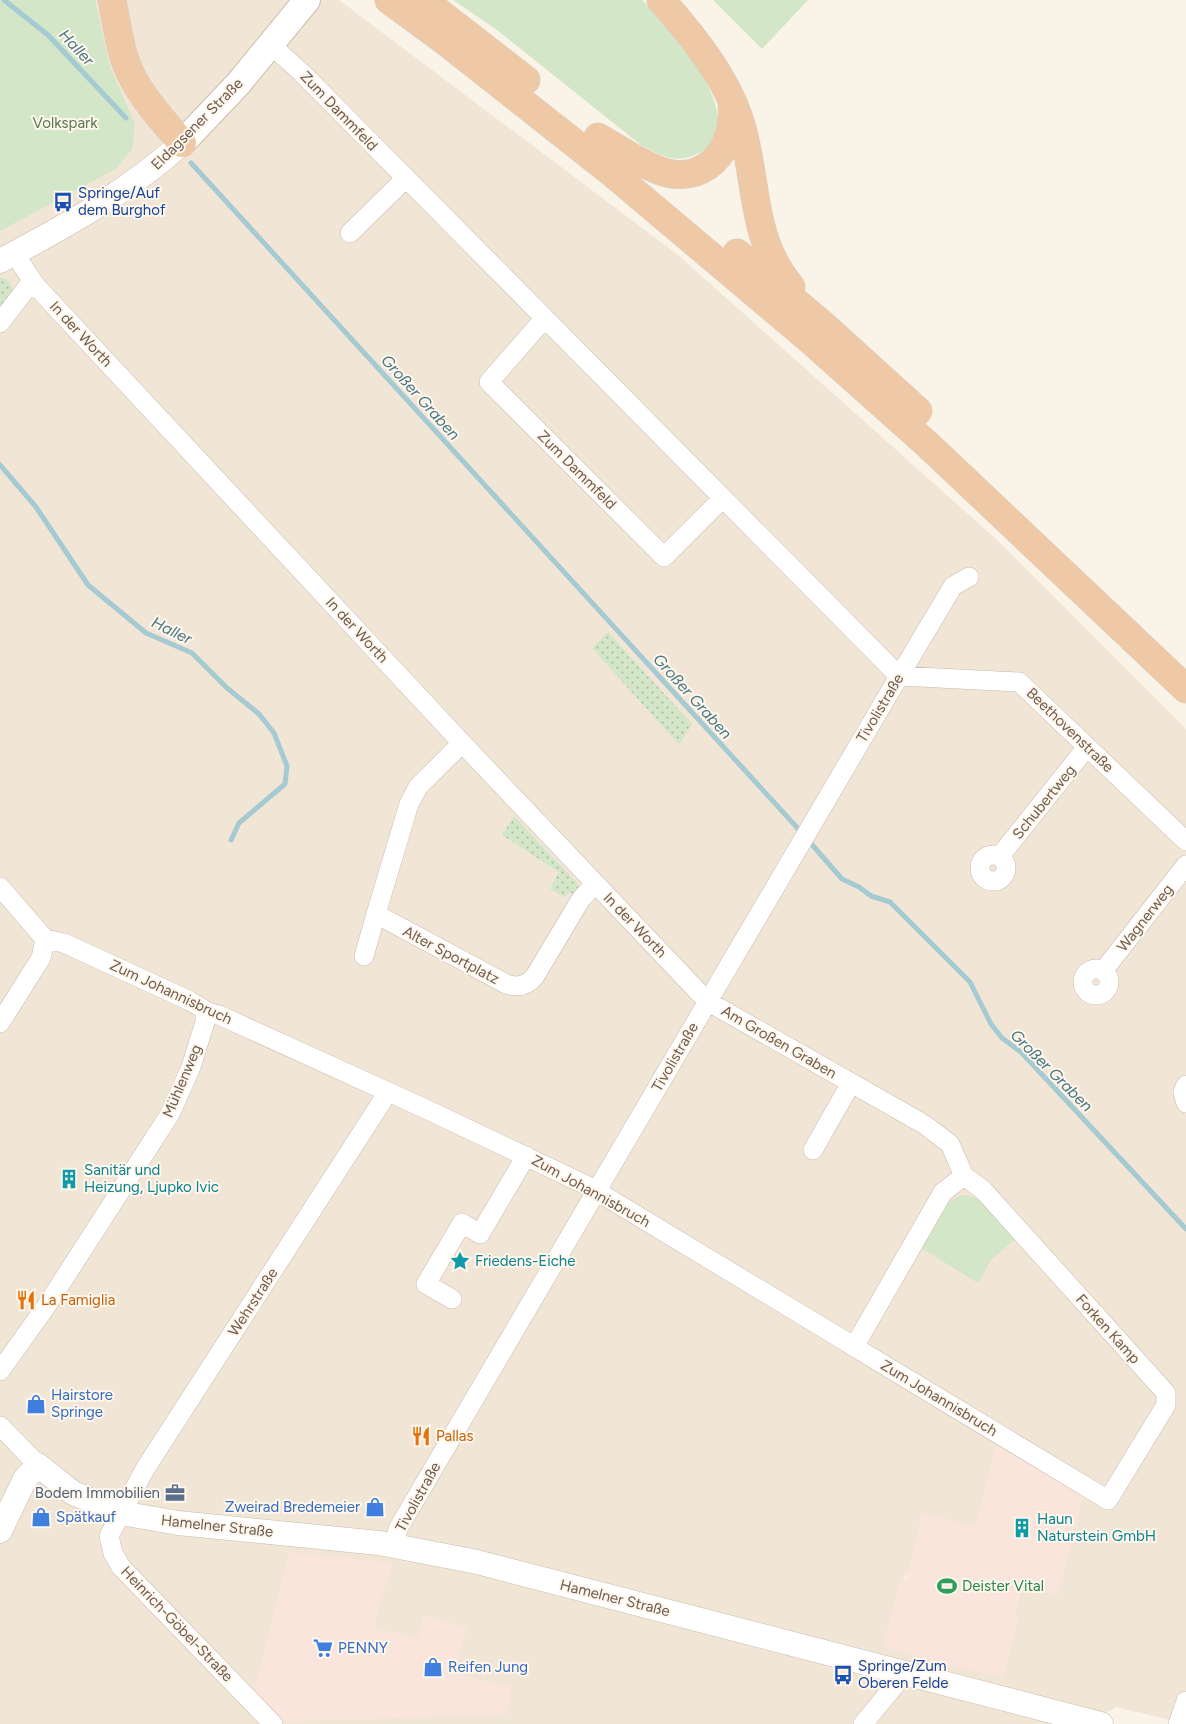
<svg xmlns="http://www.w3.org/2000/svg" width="1186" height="1724" viewBox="0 0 1186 1724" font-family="Figtree,sans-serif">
	<defs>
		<pattern id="grass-dots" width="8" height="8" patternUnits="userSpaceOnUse" patternTransform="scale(1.25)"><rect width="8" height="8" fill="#d3e6c7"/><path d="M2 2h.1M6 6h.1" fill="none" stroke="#b0bda4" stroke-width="1.8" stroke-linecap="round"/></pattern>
	</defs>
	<rect width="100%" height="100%" fill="#faf3e7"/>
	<path fill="#f1e5d6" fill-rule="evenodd" d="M0,0H339L678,255L997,540L1186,729V1724L1116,1707L1086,1724H0ZM975,1526L1057,1595L1022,1586L1015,1613L1017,1621L1002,1678L901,1579Z"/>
	<path fill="#f9e5dc" d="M996,1445L1083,1497L1057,1596L1022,1587L1015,1613L1017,1621L1002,1678L882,1647L901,1579L907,1577L922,1513L975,1526Z
		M289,1552L392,1563L374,1628L417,1638L423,1615L467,1628L454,1674L511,1687L508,1714L284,1722L254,1691Z"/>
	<path fill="url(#grass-dots)" d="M0,278L8,280L14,291L0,310Z
		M608,632L692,724L679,745L592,648Z
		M514,816L576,882L579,888L577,896L569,892L565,897L550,889L559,872L502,835Z"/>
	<path fill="#d3e6c7" d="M0,0H95L110,67L135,124L132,149L117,168L0,231Z
		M453,0H642C668,25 755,122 701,152C677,165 663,157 641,145L497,30Z
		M713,0H808L762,49Z
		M963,1195C985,1195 1002,1224 1015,1239L991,1260L978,1283L921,1248C931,1231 941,1200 963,1195Z"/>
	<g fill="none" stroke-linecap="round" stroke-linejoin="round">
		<path stroke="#a5cad2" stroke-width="5" d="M4,0L48,35L126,118
			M191,163L802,833
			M0,465L36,507L88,585L146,633L192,653L227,688L259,714L274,733L287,766L285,784L239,823L231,840
			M808,840L842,879L859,887L871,896L890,902L970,982L991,1024L1002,1038L1021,1052L1186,1229"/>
		<defs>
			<path id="minor" d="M271,45L302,73L899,676
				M350,233L405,179
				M14,253L36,286L462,743L707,1001L920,1122
				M544,319L489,382L664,557L723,498
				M0,323L32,281
				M899,676L1019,682L1186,841
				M462,743L418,787L409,804L376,914L506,984C518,988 527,986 535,976L581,899L595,884
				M980 868a13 13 0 1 1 26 0a13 13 0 1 1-26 0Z
				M1000,856L1087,747
				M0,887L45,939L41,958L0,1023
				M45,939L64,943L190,1001C203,1008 204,1012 219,1015L428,1110L590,1187L598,1192L845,1341L861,1351L1108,1500L1166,1405V1393L983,1190L964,1176L943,1192L854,1347
				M364,956L376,914
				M1083 982a13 13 0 1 1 26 0a13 13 0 1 1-26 0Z
				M1103,971L1186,865
				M1186,1085L1183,1092L1186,1103
				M925,1125L950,1144L964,1176
				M813,1150L851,1083
				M452,1299L426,1284L462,1223L480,1234L526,1156
				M0,1371L45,1308L170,1114L191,1067L205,1022V1012
				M0,1426L38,1465
				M393,1545L399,1527C586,1214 766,898 953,586L969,577
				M273,1724L121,1567L113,1553L109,1536L145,1469L388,1092
				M863,1724L905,1673
				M1178,1724L1186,1701"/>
			<path id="tertiary" d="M0,261C64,227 128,192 182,143
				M0,1531L25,1479L38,1465L73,1493L121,1513L178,1523L379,1543L477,1562L1101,1724"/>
			<path id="secondary" d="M182,143L238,84L307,0"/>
			<path id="trunk" d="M112,0C116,19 118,38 124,57C134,90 160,117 182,143
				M389,0L445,41L611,172L809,339L928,445L1186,689
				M423,0L526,80
				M661,0C692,35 728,79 741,125C758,181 750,238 791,287
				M598,137C617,148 637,162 658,170C702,188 736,150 732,108
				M737,253L822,324L918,411"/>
		</defs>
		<use href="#minor" stroke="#cabbae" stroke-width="20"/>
		<use href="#tertiary" stroke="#cabbae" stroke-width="25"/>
		<use href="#secondary" stroke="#cdbcac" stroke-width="28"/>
		<use href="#trunk" stroke="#d7d1cd" stroke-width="29"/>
		<use href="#minor" stroke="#fff" stroke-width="19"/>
		<use href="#tertiary" stroke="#fff" stroke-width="24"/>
		<use href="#secondary" stroke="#fff" stroke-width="26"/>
		<use href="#trunk" stroke="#efc8a6" stroke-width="28"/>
	</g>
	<defs>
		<symbol id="bus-bare" viewBox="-9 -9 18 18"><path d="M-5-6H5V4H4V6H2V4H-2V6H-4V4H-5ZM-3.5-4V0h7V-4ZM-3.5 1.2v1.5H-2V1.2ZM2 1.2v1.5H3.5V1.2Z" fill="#1a4fb4" stroke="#fdf7ed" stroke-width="2.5" paint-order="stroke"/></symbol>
		<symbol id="building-bare" viewBox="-9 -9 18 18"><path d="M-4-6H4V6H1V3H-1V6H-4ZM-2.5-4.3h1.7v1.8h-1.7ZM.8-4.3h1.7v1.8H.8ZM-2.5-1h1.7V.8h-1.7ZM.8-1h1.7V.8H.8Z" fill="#0f9aa8" stroke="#fdf7ed" stroke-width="2.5" paint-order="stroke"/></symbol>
		<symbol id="sight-bare" viewBox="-9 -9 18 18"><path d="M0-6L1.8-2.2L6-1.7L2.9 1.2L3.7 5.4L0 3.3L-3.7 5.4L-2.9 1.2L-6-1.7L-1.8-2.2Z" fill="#0f9aa8" stroke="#fdf7ed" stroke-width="2.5" paint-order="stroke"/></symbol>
		<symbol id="restaurant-bare" viewBox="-9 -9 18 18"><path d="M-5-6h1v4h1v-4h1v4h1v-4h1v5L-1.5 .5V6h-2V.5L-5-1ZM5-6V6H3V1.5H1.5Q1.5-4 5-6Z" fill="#e8710a" stroke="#fdf7ed" stroke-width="2.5" paint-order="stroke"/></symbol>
		<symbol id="shop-bare" viewBox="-9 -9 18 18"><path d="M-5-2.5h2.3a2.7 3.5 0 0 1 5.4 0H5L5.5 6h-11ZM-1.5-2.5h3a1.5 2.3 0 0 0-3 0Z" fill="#3f7fe0" stroke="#fdf7ed" stroke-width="2.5" paint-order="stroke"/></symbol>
		<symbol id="office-bare" viewBox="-9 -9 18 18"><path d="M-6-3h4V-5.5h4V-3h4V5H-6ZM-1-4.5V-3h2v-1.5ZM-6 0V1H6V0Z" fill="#5c6f8a" stroke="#fdf7ed" stroke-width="2.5" paint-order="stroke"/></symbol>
		<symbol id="stadium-bare" viewBox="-9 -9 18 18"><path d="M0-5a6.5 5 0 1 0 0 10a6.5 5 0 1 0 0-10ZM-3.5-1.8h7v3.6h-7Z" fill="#2e9e5b" stroke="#fdf7ed" stroke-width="2.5" paint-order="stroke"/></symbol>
		<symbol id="supermarket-bare" viewBox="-9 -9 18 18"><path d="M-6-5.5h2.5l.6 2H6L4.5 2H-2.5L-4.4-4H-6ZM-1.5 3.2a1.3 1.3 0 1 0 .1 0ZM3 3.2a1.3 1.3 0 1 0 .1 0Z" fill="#3f7fe0" stroke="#fdf7ed" stroke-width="2.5" paint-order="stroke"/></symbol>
	</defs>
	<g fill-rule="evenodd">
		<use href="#bus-bare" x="49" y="188" width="28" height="28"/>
		<use href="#building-bare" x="55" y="1165" width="28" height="28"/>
		<use href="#sight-bare" x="446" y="1247" width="28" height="28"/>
		<use href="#restaurant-bare" x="12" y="1286" width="28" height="28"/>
		<use href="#shop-bare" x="22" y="1390" width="28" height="28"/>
		<use href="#restaurant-bare" x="407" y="1422" width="28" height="28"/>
		<use href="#office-bare" x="161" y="1479" width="28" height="28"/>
		<use href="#shop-bare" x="361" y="1493" width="28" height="28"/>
		<use href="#shop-bare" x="27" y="1503" width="28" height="28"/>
		<use href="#building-bare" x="1008" y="1514" width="28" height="28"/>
		<use href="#stadium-bare" x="933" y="1572" width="28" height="28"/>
		<use href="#supermarket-bare" x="309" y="1634" width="28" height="28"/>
		<use href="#shop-bare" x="419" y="1653" width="28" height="28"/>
		<use href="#bus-bare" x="829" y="1661" width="28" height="28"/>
	</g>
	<g text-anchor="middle" stroke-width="4" stroke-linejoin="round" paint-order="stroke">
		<g font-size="15" fill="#705b4e" stroke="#fdf7ed">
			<text transform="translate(339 111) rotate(46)" y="5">Zum Dammfeld</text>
			<text transform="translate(197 124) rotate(-45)" y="5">Eldagsener Straße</text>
			<text transform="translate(81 334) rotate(47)" y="5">In der Worth</text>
			<text transform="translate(577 470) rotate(45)" y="5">Zum Dammfeld</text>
			<text transform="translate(357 630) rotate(47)" y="5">In der Worth</text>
			<text transform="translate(880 708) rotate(-59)" y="5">Tivolistraße</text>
			<text transform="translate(1070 730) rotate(44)" y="5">Beethovenstraße</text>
			<text transform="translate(1044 802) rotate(-51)" y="5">Schubertweg</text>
			<text transform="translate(1145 918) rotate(-52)" y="5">Wagnerweg</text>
			<text transform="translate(635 925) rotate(46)" y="5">In der Worth</text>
			<text transform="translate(451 955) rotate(28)" y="5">Alter Sportplatz</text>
			<text transform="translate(171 992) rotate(25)" y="5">Zum Johannisbruch</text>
			<text transform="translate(779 1042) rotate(30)" y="5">Am Großen Graben</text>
			<text transform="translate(675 1057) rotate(-60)" y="5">Tivolistraße</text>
			<text transform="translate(182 1081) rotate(-67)" y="5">Mühlenweg</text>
			<text transform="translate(591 1191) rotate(29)" y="5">Zum Johannisbruch</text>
			<text transform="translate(253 1302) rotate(-57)" y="5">Wehrstraße</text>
			<text transform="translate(1108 1329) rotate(48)" y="5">Forken Kamp</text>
			<text transform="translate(939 1398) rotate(31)" y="5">Zum Johannisbruch</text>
			<text transform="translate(418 1497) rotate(-61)" y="5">Tivolistraße</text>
			<text transform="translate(217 1526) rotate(6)" y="5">Hamelner Straße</text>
			<text transform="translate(615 1598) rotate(14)" y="5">Hamelner Straße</text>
			<text transform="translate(177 1624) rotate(46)" y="5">Heinrich-Göbel-Straße</text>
		</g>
		<g font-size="15" fill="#577a4b" stroke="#fdf7ed">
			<text x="65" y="128">Volkspark</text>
		</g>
		<g font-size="15" fill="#164399" stroke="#fdf7ed" text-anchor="start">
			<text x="78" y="198">Springe/Auf<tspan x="78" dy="17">dem Burghof</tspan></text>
			<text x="858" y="1671">Springe/Zum<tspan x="858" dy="17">Oberen Felde</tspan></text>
		</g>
		<g font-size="15" fill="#0d838f" stroke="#fdf7ed" text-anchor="start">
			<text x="84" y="1175">Sanitär und<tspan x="84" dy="17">Heizung, Ljupko Ivic</tspan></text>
			<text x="475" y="1266">Friedens-Eiche</text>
			<text x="1037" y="1524">Haun<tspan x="1037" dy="17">Naturstein GmbH</tspan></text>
		</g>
		<g font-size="15" fill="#c56008" stroke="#fdf7ed" text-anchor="start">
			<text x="41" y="1305">La Famiglia</text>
			<text x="436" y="1441">Pallas</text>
		</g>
		<g font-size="15" fill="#366cbe" stroke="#fdf7ed" text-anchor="start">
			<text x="51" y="1400">Hairstore<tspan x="51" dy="17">Springe</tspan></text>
			<text x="360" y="1512" text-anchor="end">Zweirad Bredemeier</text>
			<text x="56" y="1522">Spätkauf</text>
			<text x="338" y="1653">PENNY</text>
			<text x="448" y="1672">Reifen Jung</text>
		</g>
		<g font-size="15" fill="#4e5e75" stroke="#fdf7ed" text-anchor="end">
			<text x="160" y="1498">Bodem Immobilien</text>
		</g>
		<g font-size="15" fill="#27864d" stroke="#fdf7ed" text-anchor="start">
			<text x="962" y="1591">Deister Vital</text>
		</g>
		<g font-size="16" font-style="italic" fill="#4b7781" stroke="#fdf7ed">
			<text transform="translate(77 47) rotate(47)" y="6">Haller</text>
			<text transform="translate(421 397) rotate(48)" y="6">Großer Graben</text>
			<text transform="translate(172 630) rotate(26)" y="6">Haller</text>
			<text transform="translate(693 696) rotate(48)" y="6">Großer Graben</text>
			<text transform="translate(1052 1070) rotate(45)" y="6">Großer Graben</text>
		</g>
	</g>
</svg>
